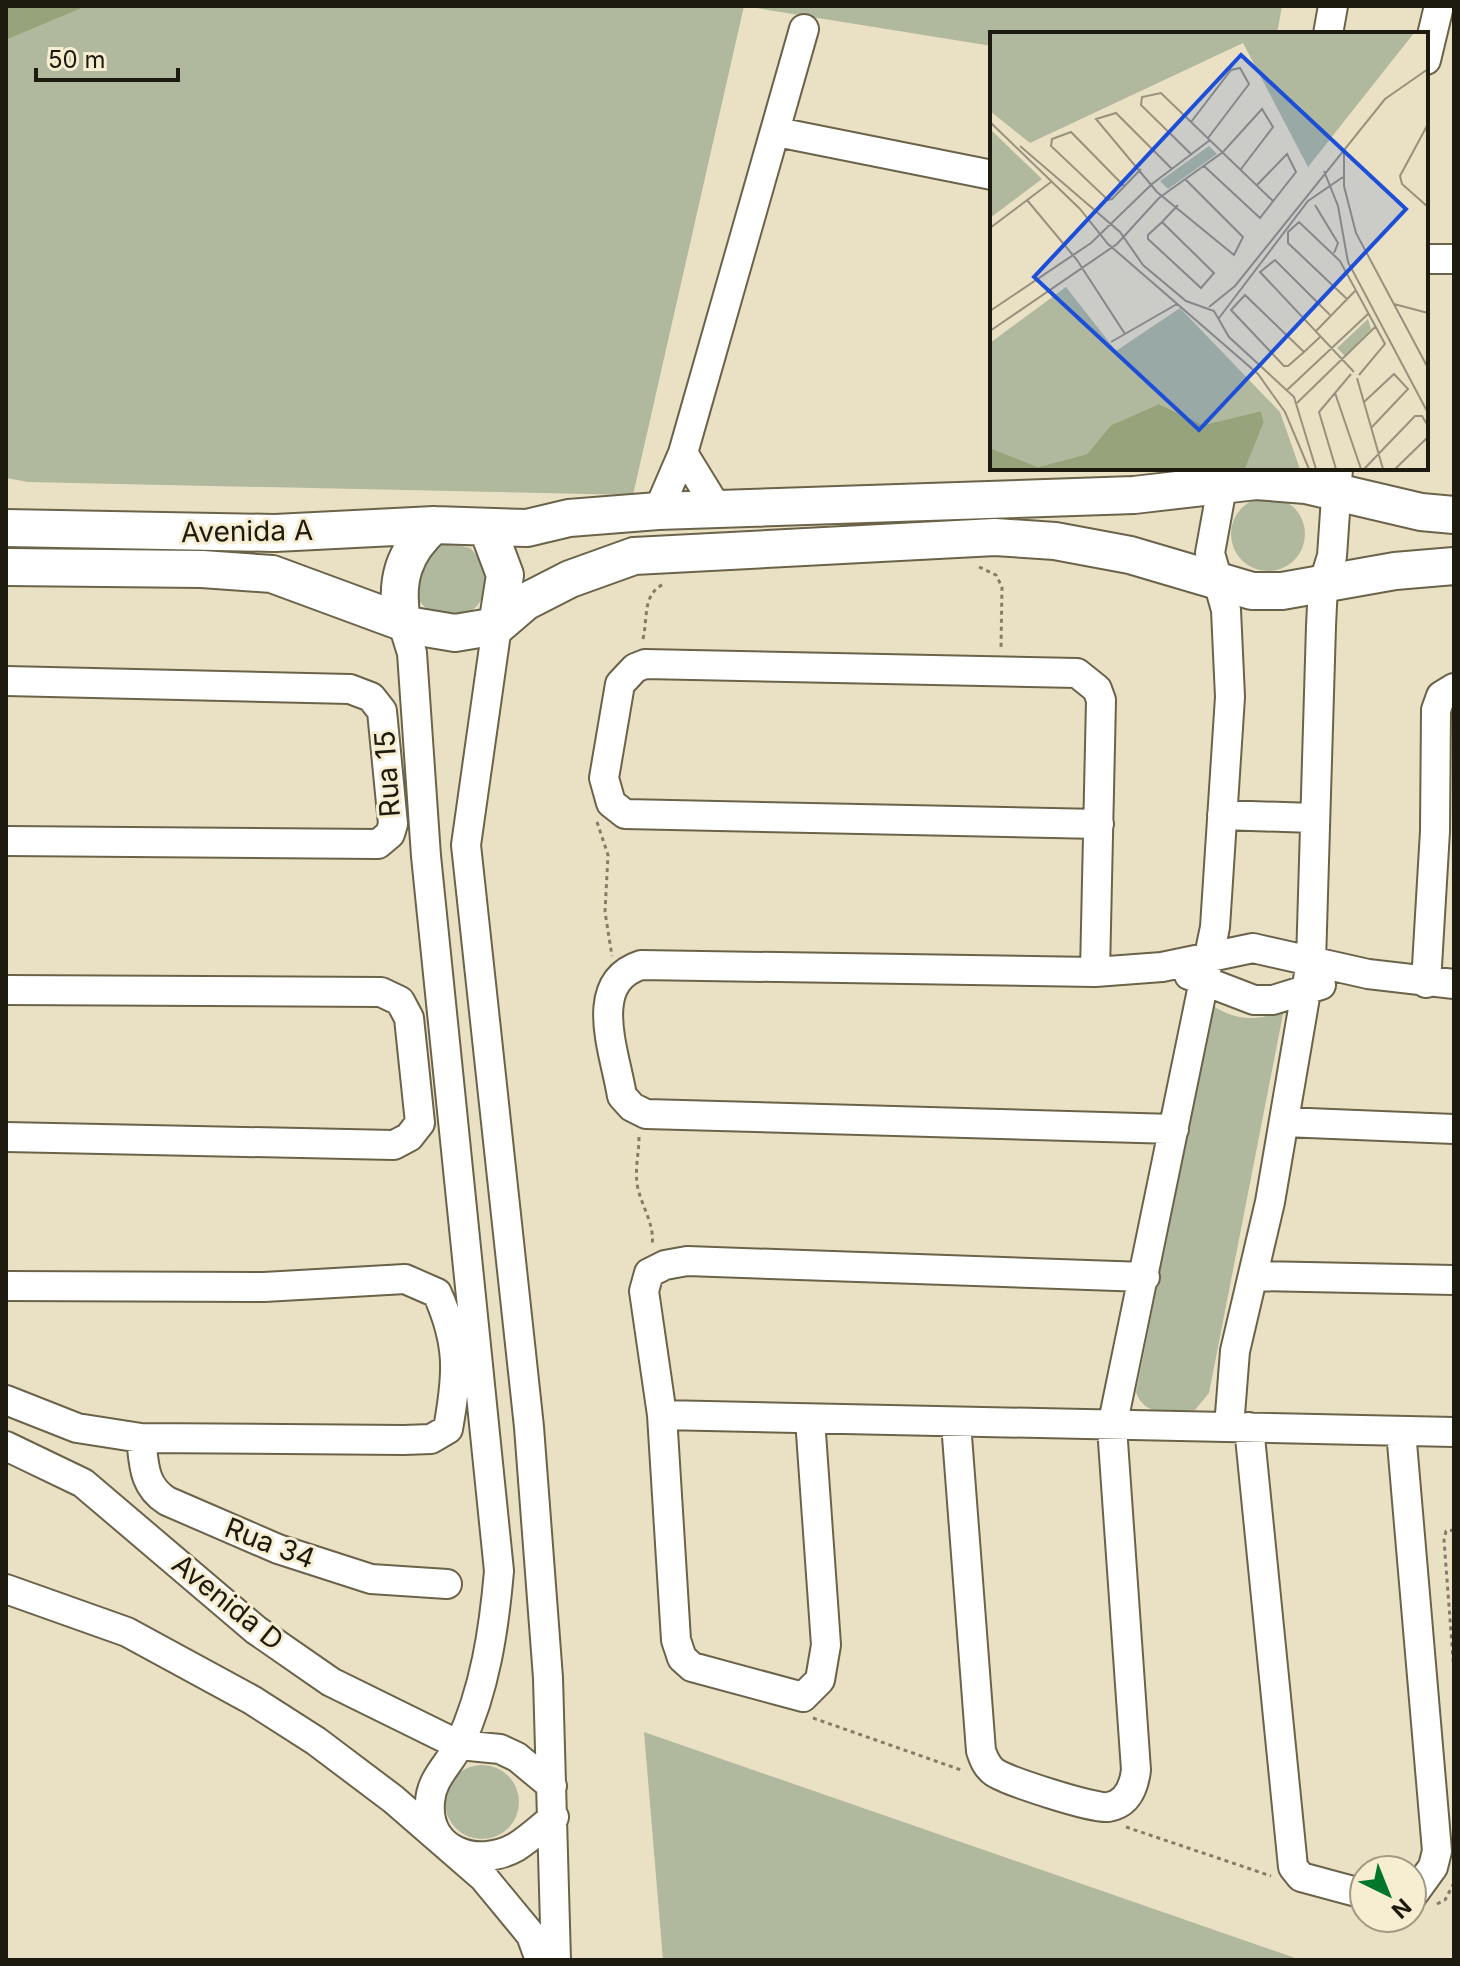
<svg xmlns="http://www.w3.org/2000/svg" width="1460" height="1966" viewBox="0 0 1460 1966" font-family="Inter,sans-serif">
	<rect width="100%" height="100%" fill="#eae1c5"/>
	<path fill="#b0b99e" d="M87,6H744L633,495L28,482L6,478V40Z
		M744,6H1282L1277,34H992V46Z
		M1231 534a37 37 0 1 1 74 0a37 37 0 1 1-74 0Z
		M441,541L470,548C489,565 494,605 462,615C453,617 440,614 431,614L412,593L423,550Z
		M1213,1006C1238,1021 1258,1022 1284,1009L1209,1393L1195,1410C1173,1411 1145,1419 1136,1392Z
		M644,1732L1301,1960H663Z
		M445 1802a37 37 0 1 1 74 0a37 37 0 1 1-74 0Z"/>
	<path fill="#97a47b" d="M6,6H87L6,40Z"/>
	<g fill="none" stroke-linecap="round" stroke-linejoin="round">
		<defs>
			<path id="minor" d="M1328,34L1333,6
				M1426,60L1439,6
				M777,132L992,175
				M1426,259H1454
				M683,453L718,510
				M658,511L683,453L804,29
				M402,621L412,653L426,856L499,1571C494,1629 485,1690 460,1743C450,1764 431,1778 430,1802C426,1851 477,1869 516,1847C529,1839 542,1827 554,1817
				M497,626L466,845L529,1427L548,1678L556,1960
				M6,681L350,689L371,697L382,711L393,824L390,834L378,844L6,841
				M1222,815L1313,818
				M1095,972L1101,700L1097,689L1077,673L645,664L635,668L620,684L604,778L611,803L625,814L1099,824
				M1189,975L1254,1000H1273L1321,985
				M1426,983L1435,831L1436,710L1441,696L1454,688
				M6,990L381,992L400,1001L409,1018L420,1123L409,1137L394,1145L6,1137
				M1284,1122L1454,1129
				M1174,1129L646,1114L632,1107L622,1096C615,1052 586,983 641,965L1095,972L1162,967L1253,948L1368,974L1454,984
				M1253,1276L1454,1280
				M6,1286L264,1287L405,1279L437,1293C460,1344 458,1374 448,1429L431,1439L404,1440L141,1438L77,1428L6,1400
				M662,1415L1454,1432
				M810,1419L826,1645L820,1680L803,1697L692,1667L682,1658L676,1640L662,1415L644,1291L649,1273L665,1265L687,1261L1145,1277
				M956,1423L981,1751C984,1759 986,1766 994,1772C1007,1781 1093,1809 1108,1807C1128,1804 1134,1786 1136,1770L1112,1427L1215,927L1230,697L1226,610L1210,553L1222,487L1232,469
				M1229,1427L1235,1351L1270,1202L1311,962L1321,626L1323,585L1332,556L1338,468
				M1249,1427L1293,1867L1301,1877L1364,1894
				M1401,1431L1437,1851L1433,1867L1412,1896
				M141,1438C144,1464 143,1486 167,1501L278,1549L371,1579L447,1584
				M6,1446L83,1483L256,1630L331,1682L459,1745L500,1749L517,1757L552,1786
				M6,1589L127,1632L252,1700L316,1741L393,1799L484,1878L531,1935L540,1960"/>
			<path id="major" d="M487,527L505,575L497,626
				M6,528L275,533L434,525L527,528L569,518L658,511L1134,495L1256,481L1306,485L1421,512L1454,515
				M6,567L202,569L272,574L413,626L455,633L497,626L525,602L570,579L634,556L995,537L1055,541L1130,555L1252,591H1282L1395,571L1454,566
				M402,621C395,581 403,552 434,525"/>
		</defs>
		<use href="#minor" stroke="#6a634a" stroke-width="32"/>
		<use href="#major" stroke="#6a634a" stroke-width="40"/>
		<path stroke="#827c69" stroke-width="3" stroke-dasharray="4 4" stroke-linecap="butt" d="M979,567L996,575L1002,587L1001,647
			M643,639C648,618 642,594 664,584
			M597,822L608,855L605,912L612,956
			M639,1137C639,1155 634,1170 638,1189C643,1209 655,1225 652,1246
			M1454,1530L1446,1531L1444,1540L1454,1672
			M813,1718L964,1771
			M1126,1827L1271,1876
			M1437,1904L1445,1900L1454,1883"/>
		<use href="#minor" stroke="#fff" stroke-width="28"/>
		<use href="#major" stroke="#fff" stroke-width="36"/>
	</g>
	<g text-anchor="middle" stroke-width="6" stroke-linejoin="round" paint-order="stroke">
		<g font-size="28" fill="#1d1a10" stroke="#f7eed2">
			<text transform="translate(247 531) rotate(-1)" y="10">Avenida A</text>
			<text transform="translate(387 774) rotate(-94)" y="10">Rua 15</text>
			<text transform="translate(270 1543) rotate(21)" y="10">Rua 34</text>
			<text transform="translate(228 1602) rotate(39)" y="10">Avenida D</text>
		</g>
	</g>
	<g transform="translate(990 32)">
		<rect width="438" height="438" fill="#eae1c5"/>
		<path d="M0,1H424L318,135L253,11L40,111L0,79ZM0,97L52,147L0,186ZM219,114L227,122L178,157L170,149ZM76,255L126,319L190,276L290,380L310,437H255L274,390L271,379L213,393L169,372L121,393L97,422L48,435L0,416V311ZM378,287L381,297L355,324L347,316Z" fill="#b0b99e"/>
		<path d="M169,372L213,393L271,379L274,390L255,437H0V416L48,435L97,422L121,393Z" fill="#97a47b"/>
		<path fill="none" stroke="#98917d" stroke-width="2" d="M0,90L90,177L118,212L268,342L295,380L319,437M201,90L241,38L250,36L259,52L218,106M438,92L410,144L412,152L438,175M30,114L130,200L153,233L196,269L224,279L239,305L304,365L326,437M354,120V154L366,201L438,336M202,123L151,73L152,65L171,61L283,169M214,134L270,186L306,140L297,122L267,153M182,137L126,81L106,87L167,160L244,223L253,205L195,147M334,139L348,174L358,230L438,381M134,154L81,100L62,107L61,114L118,168L122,167L151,137M37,168L87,228L135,302M325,173L348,211L344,221M172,190L224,241L211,256L158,207V203L172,190L188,173M0,196L61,150M357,267L298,211V200L309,190L350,229L395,312L369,343M404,272L438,281M219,275L245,254L395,67L438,37M0,279L101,211L162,152L220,108M340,283L285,228L270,240L364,340M229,286L318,169L353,145M0,299L127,212L169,166L233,120L272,77L283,95L251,137M326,299L365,259M121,310L187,272M314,320L255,263L241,278L294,334H298L314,320L330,305M367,346L393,437M297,358L378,282M345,361L371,437M374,370L404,342L418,357L382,395M307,371L385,295M346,437L329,380L361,342M374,437L425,384H432L438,394M405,437L438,405"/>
		<path fill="#1d4ed8" fill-opacity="0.15" stroke="#1d4ed8" stroke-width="4" d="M251,23L416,177L209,398L44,245Z"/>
		<rect width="438" height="438" fill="none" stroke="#1d1a10" stroke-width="4"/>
	</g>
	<rect width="1460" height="1966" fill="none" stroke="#1d1a10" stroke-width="16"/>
	<g transform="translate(1388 1894) rotate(137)"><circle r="38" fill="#f7eed2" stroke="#a09984" stroke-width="2"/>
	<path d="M0-6L14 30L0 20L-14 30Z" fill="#00762b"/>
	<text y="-12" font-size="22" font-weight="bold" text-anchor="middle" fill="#1d1a10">N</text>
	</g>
	<path d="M36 68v12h142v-12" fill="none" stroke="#1d1a10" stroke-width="4"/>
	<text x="48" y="68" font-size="24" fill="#1d1a10" stroke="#f7eed2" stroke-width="6" paint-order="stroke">50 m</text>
</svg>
